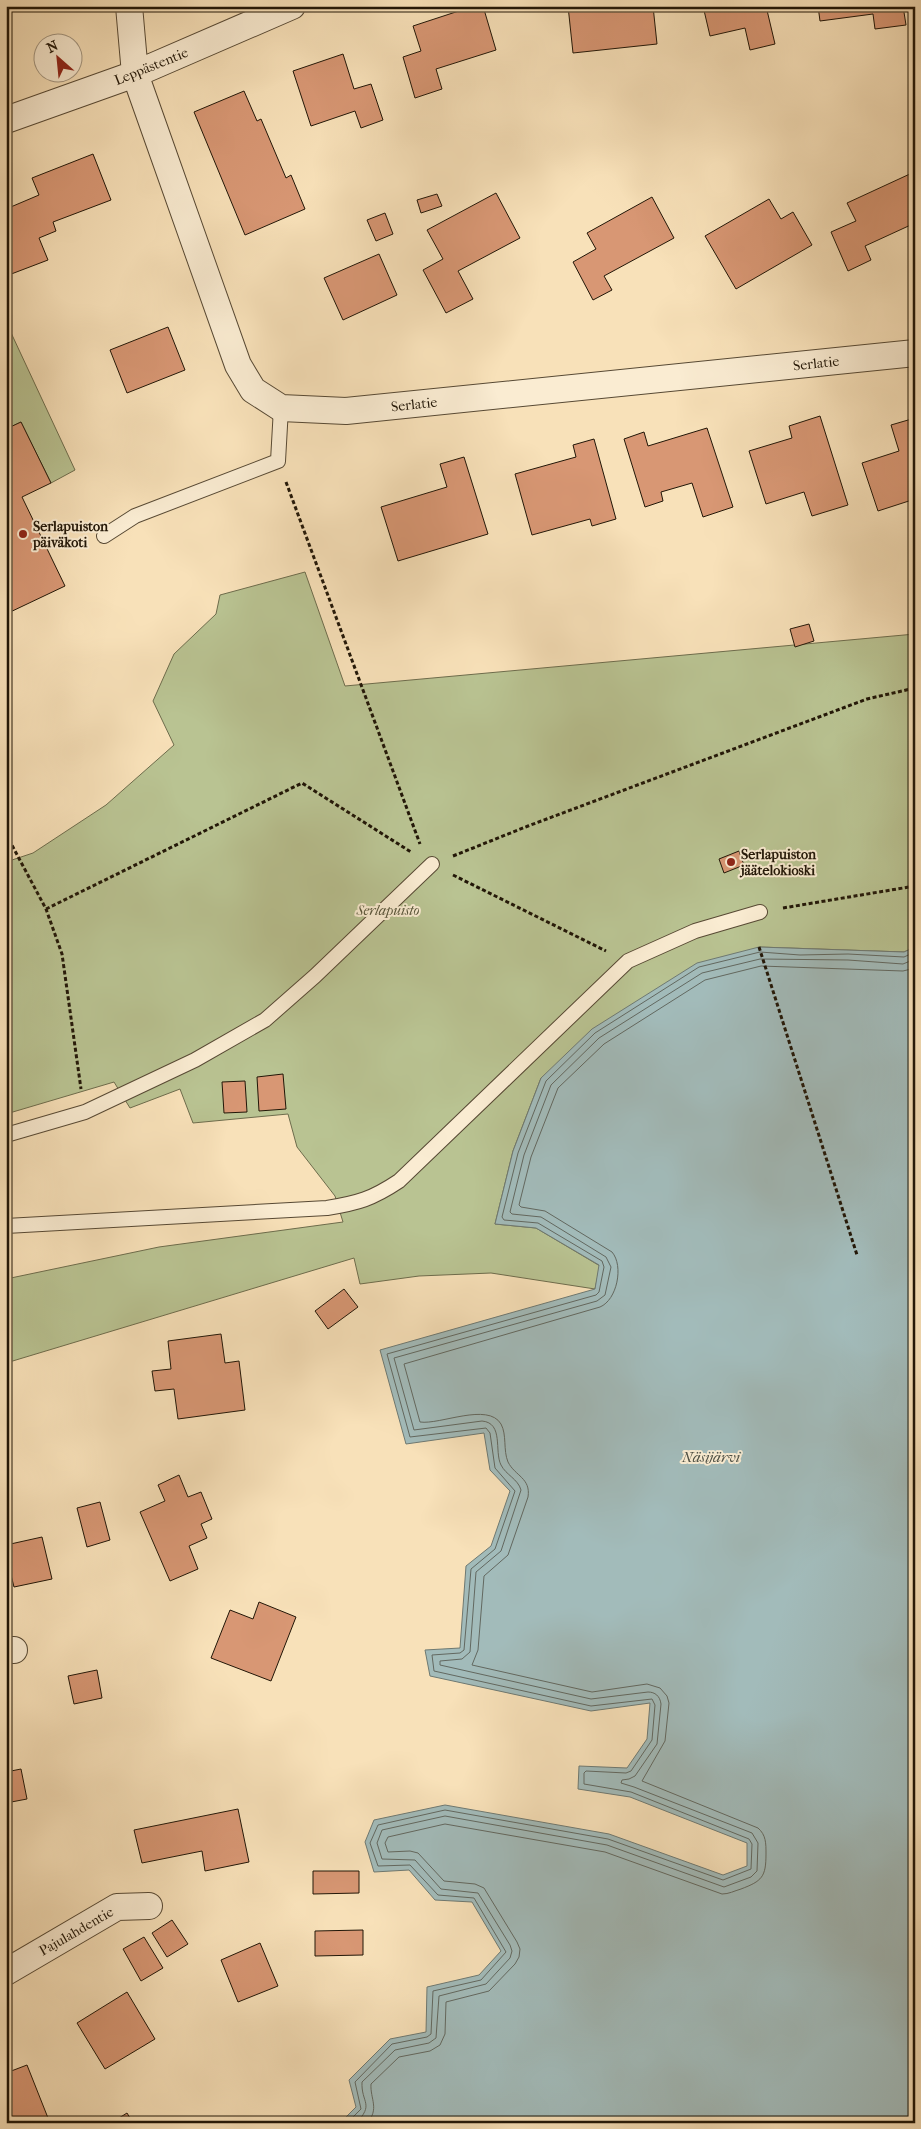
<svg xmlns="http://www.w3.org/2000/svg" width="921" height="2129" viewBox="0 0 921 2129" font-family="'IM FELL French Canon',serif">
	<rect width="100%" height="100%" fill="#f8e1b9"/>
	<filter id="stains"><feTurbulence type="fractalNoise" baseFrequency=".004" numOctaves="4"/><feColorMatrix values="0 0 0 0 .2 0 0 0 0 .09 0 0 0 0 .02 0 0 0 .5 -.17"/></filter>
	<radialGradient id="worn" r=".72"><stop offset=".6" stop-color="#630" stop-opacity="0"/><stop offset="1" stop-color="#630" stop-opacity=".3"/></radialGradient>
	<path fill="#b9c392" stroke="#6d6c4c" d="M6,322L75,470L51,483L21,422L6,429Z
		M305,572L345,686L915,634V947L904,952L759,947L541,1078L513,1151L495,1224L536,1228L600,1266L595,1289L491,1273L419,1276L360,1284L354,1258L6,1363V1279L159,1247L343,1222L335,1196L297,1147L288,1114L193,1123L180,1089L130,1108L114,1082L6,1114V862L33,853L106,805L174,745L153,701L174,654L216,614L220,595Z"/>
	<path fill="#a2bbba" stroke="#6e7972" d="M759,947L904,952L915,947V2123H340L356,2107L349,2080L390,2039L426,2032L427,1987L479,1975L501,1951L472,1902L435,1900L409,1870L374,1872L365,1842L374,1820L445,1805L609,1834L723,1875L747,1866V1843L630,1797L578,1789L579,1766L627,1768L647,1739L650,1703L591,1711L430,1676L425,1650L460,1648L466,1566L491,1546L510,1491L490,1470L484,1433L406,1444L380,1350L595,1289L599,1265L536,1228L495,1224L513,1151L541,1078L592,1029L697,963Z"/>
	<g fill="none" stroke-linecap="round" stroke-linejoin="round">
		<path stroke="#626860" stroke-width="1" d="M347,2123L361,2109L355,2082L392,2044L427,2037L431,2034L433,1991L481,1980L506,1952L474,1898L438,1895L410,1865L378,1866L370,1843L378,1825L445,1810L608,1839L723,1880L751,1869L752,1844L749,1839L631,1792L584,1784V1773L586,1771L626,1773L631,1771L652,1740L655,1705L652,1699L591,1706L434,1671L432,1655L460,1653L464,1650L471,1569L495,1549L515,1491L495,1468L490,1433L486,1428L410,1437L387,1354L596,1295L599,1292L604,1267L602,1261L538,1223L504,1220L502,1217L518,1153L546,1081L595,1033L699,967L760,952L800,955L848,954L904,957L915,952
			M356,2123C375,2104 361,2103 362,2082L395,2050L429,2043L436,2038L439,1996L486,1984L510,1958L512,1951L510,1945L478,1893L441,1889L415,1860L382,1859L377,1843L382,1830L445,1816L607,1845L724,1887L751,1877L757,1871L758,1843L752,1833L634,1787L621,1783L622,1780L629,1779L635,1776L657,1744L661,1704C660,1696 655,1692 648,1692L591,1699L440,1665V1661L462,1659L470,1652L476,1572L501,1551L521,1490C518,1479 506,1475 501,1465C494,1451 504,1423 482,1421L414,1430L394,1358L597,1301L605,1295L611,1267L606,1257L541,1217L512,1214L510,1212L524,1155L551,1085L599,1038L702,973L760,959L848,960L903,964L915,959
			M367,2123C380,2109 370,2099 371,2084L399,2057L430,2051L440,2045L445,2034L446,2002L489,1991L515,1964L519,1957L520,1949L517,1942L484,1888L475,1884L444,1881L418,1853L410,1851L388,1852L385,1843L388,1837L445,1824L605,1852L722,1894C729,1894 734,1891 741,1889C762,1881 766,1877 766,1854C766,1843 766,1835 758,1828L642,1781L665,1741L669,1703L667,1696L660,1688L647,1684L592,1692L472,1665L478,1650L484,1576L508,1555L528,1497C531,1478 515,1476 508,1462C503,1450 507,1435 501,1424C488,1402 440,1425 420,1422L404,1364L600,1307C617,1300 624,1266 612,1252L545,1211L521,1207L519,1205L531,1157L558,1088L604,1044L705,980L761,966L903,971L915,968"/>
	</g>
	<path fill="#d89774" stroke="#211607" d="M474,6H483L496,50L436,69L442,89L415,98L403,57L421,51L413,26Z
		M568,6H653L657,44L573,53Z
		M703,6H750L751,9L766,6L775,44L750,50L745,28L710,36Z
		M818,6H903L906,25L875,29L873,14L820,21Z
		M343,54L354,89L371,84L383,120L361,128L355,111L311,126L293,71Z
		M244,91L257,121L261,119L286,178L291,175L305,209L245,235L194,112Z
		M93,154L111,200L53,222L56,231L39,238L48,260L6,276V209L39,195L32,178Z
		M912,173L915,180V223L865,246L871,260L848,271L831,232L856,221L847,203Z
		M496,193L520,238L458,271L473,299L446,313L423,270L443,259L427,230Z
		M437,194L442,206L421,213L417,200Z
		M652,197L674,238L604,276L612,290L593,300L573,262L596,249L587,233Z
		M769,199L781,219L793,212L812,245L736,289L705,236Z
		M385,213L393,234L376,241L367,220Z
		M379,254L397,295L343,320L324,278Z
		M168,327L185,370L127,393L110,350Z
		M820,416L848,505L812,516L804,492L766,504L749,451L792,438L789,426Z
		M915,418V499L878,511L862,463L899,451L891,425Z
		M21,422L51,483L22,497L65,586L6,614V429Z
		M707,428L733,507L703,517L692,483L661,492L663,501L645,507L624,439L644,432L648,446Z
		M594,439L616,519L592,526L590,519L532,535L515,474L576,457L573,445Z
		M464,457L488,534L398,561L381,507L447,487L440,464Z
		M809,624L814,641L795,647L790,629Z
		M739,851L744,865L724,873L719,859Z
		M283,1074L286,1109L259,1111L257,1077Z
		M245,1081L247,1112L224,1113L222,1082Z
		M344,1289L358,1307L328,1329L315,1311Z
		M221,1334L225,1363L239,1361L245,1410L178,1419L174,1389L155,1391L152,1371L171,1369L168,1341Z
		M179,1475L188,1497L201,1492L212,1519L201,1524L207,1538L189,1546L198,1569L170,1581L140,1512L165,1501L158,1485Z
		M100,1502L110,1540L87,1547L77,1508Z
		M42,1537L52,1579L14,1587L9,1567L6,1568V1545Z
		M259,1602L296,1617L271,1681L211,1658L230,1610L253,1619Z
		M97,1670L102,1698L74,1704L68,1676Z
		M21,1769L27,1799L6,1803V1772Z
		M238,1809L249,1862L205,1871L202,1851L142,1863L134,1830Z
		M313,1871H359V1893L313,1894Z
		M6,1898L10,1929L6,1930Z
		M172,1920L188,1944L167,1957L152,1933Z
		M363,1930V1955L315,1956V1931Z
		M144,1937L163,1968L141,1981L123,1949Z
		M260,1943L278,1986L238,2002L221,1960Z
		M127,1992L155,2039L105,2069L77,2023Z
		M27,2065L50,2123H6V2073Z
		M127,2113L133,2123H111Z"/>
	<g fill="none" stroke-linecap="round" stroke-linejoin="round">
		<defs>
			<path id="lane" d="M104,536L135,516L278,461L281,408
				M6,1135L85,1112L195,1060L265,1020L315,976L432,864
				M6,1226L327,1208C358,1203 372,1199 399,1181L628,961L695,931L760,912"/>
			<path id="street" d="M129,6L135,74L238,365L253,390L281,408L346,411L915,353
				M6,120L135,74L292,6
				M6,1650H14
				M6,1972L117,1907L149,1906"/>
		</defs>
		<use href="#lane" stroke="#574934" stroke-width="16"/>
		<use href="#street" stroke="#574934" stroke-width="28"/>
		<path stroke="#211607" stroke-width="3" stroke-dasharray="4 2.5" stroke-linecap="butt" d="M286,482L420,844
			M6,834L46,909L62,954L81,1089
			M453,856L528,826L867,699L915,688
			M453,875L606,951
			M783,908L915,886
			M46,909L302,783L411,852
			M759,947L857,1255"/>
		<use href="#lane" stroke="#faecd2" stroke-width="14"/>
		<use href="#street" stroke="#faecd2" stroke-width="26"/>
	</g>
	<g fill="#8f2418" stroke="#faecd2" stroke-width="2">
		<circle cx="23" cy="534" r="5"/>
		<circle cx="731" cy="862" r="5"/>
	</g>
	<g text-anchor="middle" stroke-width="4" stroke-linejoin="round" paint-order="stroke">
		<g font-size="14" fill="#211607" stroke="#faecd2">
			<text transform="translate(151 66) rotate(-22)" y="5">Leppästentie</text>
			<text transform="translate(816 363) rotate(-6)" y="5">Serlatie</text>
			<text transform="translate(414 404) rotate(-6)" y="5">Serlatie</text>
			<text transform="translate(76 1931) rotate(-30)" y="5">Pajulahdentie</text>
		</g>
		<g font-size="14" font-weight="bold" fill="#211607" stroke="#faecd2" text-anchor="start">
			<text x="33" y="531">Serlapuiston<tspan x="33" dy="16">päiväkoti</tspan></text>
			<text x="741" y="859">Serlapuiston<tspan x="741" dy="16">jäätelokioski</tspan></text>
		</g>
		<g font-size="14" font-style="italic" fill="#565338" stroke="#faecd2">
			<text x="388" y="915">Serlapuisto</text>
		</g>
		<g font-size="15" font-style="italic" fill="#4e5046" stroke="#faecd2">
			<text x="711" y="1462">Näsijärvi</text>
		</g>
	</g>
	<rect width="921" height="2129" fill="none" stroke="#f8e1b9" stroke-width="25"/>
	<rect x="8" y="8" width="906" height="2114" fill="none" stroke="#211607" stroke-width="2.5"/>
	<rect x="12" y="12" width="896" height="2104" fill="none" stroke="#211607"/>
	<g transform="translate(58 58) rotate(333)"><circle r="24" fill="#faecd2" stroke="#a39681"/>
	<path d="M0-4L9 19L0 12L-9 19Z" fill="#8f2418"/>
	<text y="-8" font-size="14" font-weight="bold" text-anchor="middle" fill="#211607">N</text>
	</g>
	<rect width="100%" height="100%" filter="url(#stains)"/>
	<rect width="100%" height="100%" fill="url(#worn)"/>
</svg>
